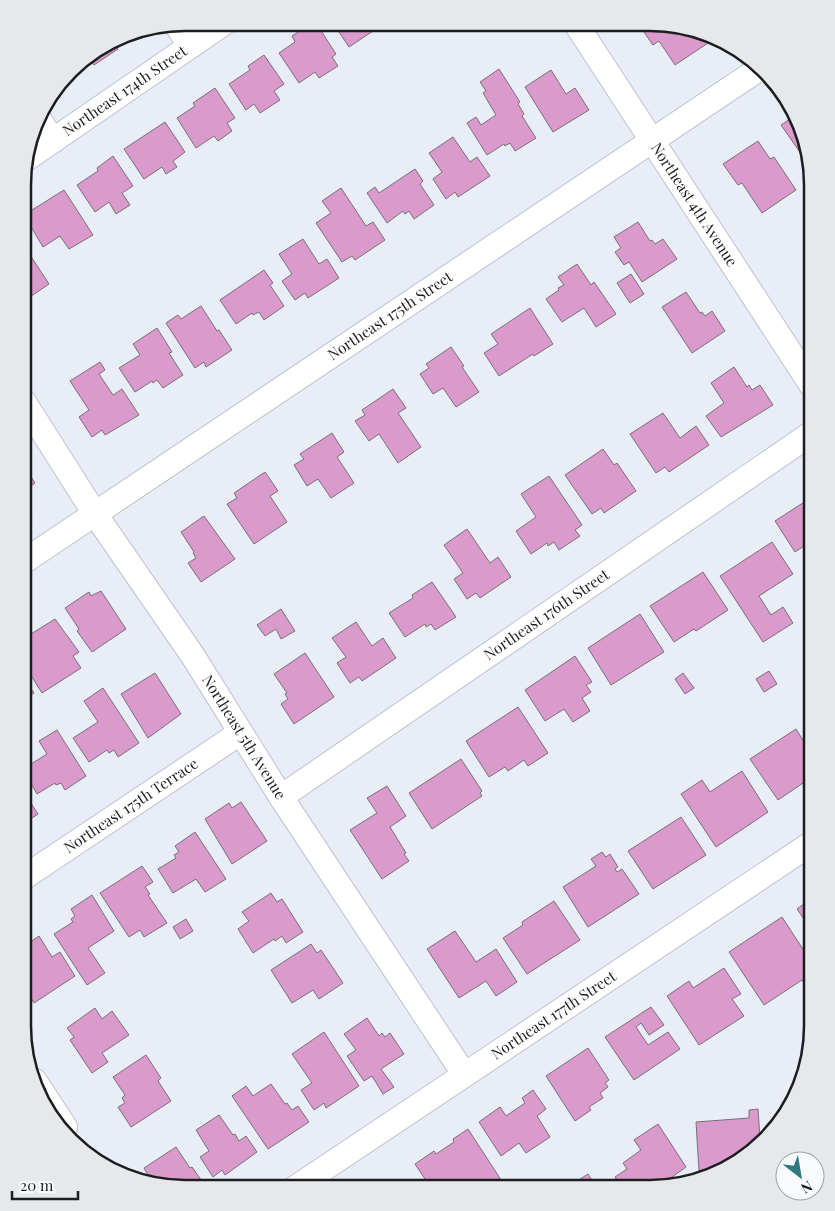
<svg xmlns="http://www.w3.org/2000/svg" width="835" height="1211" viewBox="0 0 835 1211" font-family="'Playfair Display',serif">
	<rect width="100%" height="100%" fill="#e8edf7"/>
	<path fill="#da9acb" stroke="#797076" d="M312,23H316L336,54L332,57L338,66L319,78L315,72L299,83L279,53L295,42L292,36Z
		M333,23H385L349,47Z
		M641,24H671L711,41L675,65L659,41L653,45L639,25Z
		M127,35L129,38L116,47L118,49L94,65L92,63L79,71L76,66L78,63Z
		M264,55L284,84L274,91L280,100L260,113L254,104L246,110L229,84L250,70L248,66Z
		M499,69L520,102L518,104L524,114L522,116L536,138L515,151L510,143L505,146L504,144L487,155L467,123L476,117L481,125L496,115L483,93L486,91L480,82Z
		M551,70L566,94L575,88L589,110L553,132L525,87Z
		M215,88L235,118L227,123L232,131L218,141L214,136L196,148L177,118L195,106L193,103Z
		M796,115L806,157L804,158L781,125Z
		M165,122L185,152L173,161L177,167L166,174L162,167L144,179L124,149Z
		M453,137L470,162L477,157L490,176L458,197L455,192L446,199L433,179L442,172L429,153Z
		M758,141L770,159L774,157L796,190L762,213L742,183L738,185L723,164Z
		M113,156L133,186L122,193L130,205L116,214L109,202L95,212L77,185L98,171L97,168Z
		M415,169L423,181L420,184L434,205L414,219L409,211L405,214L403,211L387,223L367,193L375,187L379,193Z
		M341,188L366,226L373,222L385,240L355,260L352,256L342,262L316,223L331,213L322,201Z
		M64,190L93,235L69,249L60,236L43,247L24,215Z
		M638,222L650,241L652,240L655,244L663,239L677,259L642,282L629,262L624,265L615,252L621,248L614,237Z
		M303,239L319,264L327,259L339,278L308,298L305,293L295,300L282,281L292,274L279,254Z
		M32,258L49,284L24,301V263Z
		M577,264L591,285L594,282L616,314L596,327L584,308L562,322L546,299L559,290L558,288L564,285L558,277Z
		M264,270L273,283L270,285L284,306L264,320L259,312L253,315L252,313L236,324L220,300Z
		M631,274L644,294L630,303L617,283Z
		M686,292L700,313L702,312L705,316L712,311L725,331L692,353L662,307Z
		M201,306L217,331L219,330L232,350L206,367L204,362L195,368L166,323L178,315L181,319Z
		M530,308L553,344L534,356L533,354L499,376L484,353L498,344L491,334Z
		M157,328L172,352L169,353L183,375L163,388L157,380L153,383L152,381L135,392L119,368L140,355L133,344Z
		M451,347L464,366L462,367L479,392L456,407L443,388L433,394L420,374L429,368L426,364Z
		M100,362L105,370L99,374L113,395L122,389L139,415L105,435L102,430L92,437L79,417L89,410L70,381Z
		M734,367L747,387L749,385L752,390L760,385L773,405L721,437L706,416L724,403L711,383Z
		M393,389L406,408L398,413L421,447L398,463L379,434L369,441L355,421L365,415L362,410Z
		M663,413L680,438L696,426L709,445L669,472L665,467L656,473L630,434Z
		M332,433L344,452L337,457L354,483L331,498L318,479L307,486L294,465L304,459L300,454Z
		M603,449L614,465L617,463L636,491L604,513L601,508L592,514L565,475Z
		M23,465L35,483L23,491Z
		M265,472L278,491L270,496L287,522L254,544L227,504L237,498L234,493Z
		M549,476L582,525L575,530L580,536L559,550L554,542L548,546L547,543L531,554L516,531L536,517L521,494Z
		M812,497V541L795,552L775,521Z
		M204,516L235,559L201,582L188,563L196,558L193,553L194,552L181,532Z
		M467,529L490,563L498,557L511,577L480,598L476,593L467,599L454,579L463,573L444,545Z
		M772,542L793,574L759,596L771,615L783,607L793,623L763,642L720,576Z
		M703,572L728,610L696,631L694,629L674,642L650,606Z
		M432,582L456,617L435,630L431,624L426,627L425,624L405,637L389,613L413,598L412,595Z
		M101,591L126,629L92,652L77,631L79,629L65,608L89,592L91,596Z
		M281,609L295,631L281,639L276,629L265,636L257,625Z
		M640,614L664,652L611,685L588,648Z
		M55,619L79,652L73,656L81,668L42,693L23,663V639Z
		M356,622L372,646L383,638L396,658L362,681L359,677L350,683L337,663L346,657L332,638Z
		M305,653L334,697L294,724L281,704L288,699L285,694L287,693L274,674Z
		M575,656L592,682L586,685L591,692L582,698L590,711L573,722L564,709L545,721L525,690Z
		M769,671L777,684L764,692L756,679Z
		M155,673L181,714L148,738L121,694Z
		M683,673L694,688L685,694L675,679Z
		M23,677L34,693L23,700Z
		M103,688L139,743L118,757L114,750L109,753L107,750L89,762L73,738L98,722L84,701Z
		M518,707L548,753L528,766L524,760L508,771L505,767L489,777L466,741Z
		M796,729L806,745L812,742V777L778,800L750,759Z
		M57,730L86,776L65,790L61,783L56,785L55,783L37,794L23,769L47,754L39,741Z
		M461,759L482,791L480,793L482,796L432,829L409,793Z
		M742,771L768,812L716,847L681,794L702,780L710,792Z
		M387,786L406,816L390,827L406,853L404,854L409,861L382,879L350,830L377,813L367,798Z
		M23,791L38,814L23,824Z
		M241,802L267,841L232,864L205,819L229,803L232,808Z
		M681,817L706,855L653,889L628,851Z
		M195,832L226,879L205,892L196,879L173,893L158,869L176,858L174,855L179,852L175,846Z
		M602,852L606,857L610,854L618,867L615,869L617,872L622,869L639,894L588,927L563,887L596,866L591,859Z
		M142,866L153,882L145,887L150,894L148,895L167,923L144,937L140,930L129,937L100,893Z
		M271,893L277,902L282,899L303,932L286,943L282,936L275,941L274,939L253,953L238,929L249,921L242,912Z
		M92,895L114,931L88,948L105,973L87,985L54,934L73,922L71,919L75,916L71,909Z
		M812,898V931L797,909Z
		M554,901L580,940L527,974L503,938L523,925L522,922Z
		M782,917L812,963V990L810,992L802,980L764,1005L729,952Z
		M186,919L193,931L180,939L173,927Z
		M455,931L476,962L496,949L517,982L496,996L486,981L459,998L427,949Z
		M39,936L52,957L60,952L75,976L34,1003L23,985V947Z
		M311,944L317,953L321,950L343,983L319,999L313,990L292,1003L271,970Z
		M724,968L741,994L732,999L744,1016L699,1045L667,996L689,981L693,988Z
		M651,1007L664,1025L649,1035L641,1023L636,1027L648,1045L668,1032L680,1049L634,1080L605,1037Z
		M95,1008L102,1019L112,1011L129,1035L102,1053L108,1062L92,1073L70,1040L74,1037L67,1028Z
		M367,1018L379,1036L382,1033L385,1037L390,1033L404,1054L381,1069L394,1087L383,1094L372,1076L364,1081L347,1056L356,1050L344,1034Z
		M324,1032L359,1086L326,1108L324,1103L314,1110L301,1090L312,1083L292,1054Z
		M588,1048L609,1080L605,1083L608,1087L600,1093L603,1098L589,1107L591,1110L575,1121L546,1076Z
		M146,1055L161,1078L158,1081L171,1101L131,1127L118,1107L125,1103L122,1098L125,1095L113,1077Z
		M271,1084L285,1104L287,1103L292,1110L298,1106L309,1122L268,1149L232,1096L246,1086L253,1096Z
		M533,1090L546,1109L537,1116L550,1137L526,1153L519,1143L501,1156L479,1122L500,1107L506,1116L525,1103L522,1098Z
		M758,1109L760,1138L730,1164L722,1165V1169L699,1171L696,1122L749,1118V1110Z
		M219,1115L233,1135L235,1134L239,1141L246,1136L257,1152L225,1175L222,1170L213,1177L200,1157L209,1151L196,1130Z
		M658,1124L686,1167L658,1187L650,1188H622L615,1177L627,1169L623,1163L641,1150L634,1140Z
		M468,1129L503,1183L494,1188H431L415,1164L434,1151L436,1154L454,1142L453,1139Z
		M176,1147L190,1168L192,1167L206,1187H165L153,1183L144,1168Z
		M588,1174L597,1188H566Z"/>
	<g fill="none" stroke-linecap="round" stroke-linejoin="round">
		<defs>
			<g id="street">
				<path d="M176,24L190,46"/>
				<path id="s1" d="M576,24L812,386"/>
				<path d="M39,119L53,141"/>
				<path id="s2" d="M26,159L224,23"/>
				<path id="s3" d="M24,402L95,514L193,656L281,797L464,1074"/>
				<path id="s4" d="M23,562L759,69"/>
				<path id="s5" d="M281,797L812,433"/>
				<path id="s6" d="M23,878L240,733"/>
				<path d="M35,1081L65,1127"/>
				<path id="s7" d="M295,1188L812,843"/>
			</g>
		</defs>
		<use href="#street" stroke="#bec2cc" stroke-width="26"/>
		<use href="#street" stroke="#fff" stroke-width="24"/>
	</g>
	<g text-anchor="middle" stroke-width="4" stroke-linejoin="round" paint-order="stroke">
		<g font-size="15" fill="#1c1d21" stroke="#f8fafe">
			<text dy="5" stroke="none"><textPath href="#s2" startOffset="120">Northeast 174th Street</textPath></text>
			<text dy="5" stroke="none"><textPath href="#s1" startOffset="216">Northeast 4th Avenue</textPath></text>
			<text dy="5" stroke="none"><textPath href="#s4" startOffset="442">Northeast 175th Street</textPath></text>
			<text dy="5" stroke="none"><textPath href="#s5" startOffset="322">Northeast 176th Street</textPath></text>
			<text dy="5" stroke="none"><textPath href="#s3" startOffset="401">Northeast 5th Avenue</textPath></text>
			<text dy="5" stroke="none"><textPath href="#s6" startOffset="130">Northeast 175th Terrace</textPath></text>
			<text dy="5" stroke="none"><textPath href="#s7" startOffset="311">Northeast 177th Street</textPath></text>
		</g>
	</g>
	<path d="M0 0H835V1211H0ZM185 31H650A154 154 0 0 1 804 185V1026A154 154 0 0 1 650 1180H185A154 154 0 0 1 31 1026V185A154 154 0 0 1 185 31Z" fill="#e6e8ec" fill-rule="evenodd"/>
	<path fill="none" stroke="#1c1d21" stroke-width="2.5" d="M185 31H650A154 154 0 0 1 804 185V1026A154 154 0 0 1 650 1180H185A154 154 0 0 1 31 1026V185A154 154 0 0 1 185 31Z"/>
	<g transform="translate(800 1176) rotate(149)"><circle r="24" fill="#f8fafe" stroke="#a0a2a6"/>
	<path d="M0-4L9 19L0 12L-9 19Z" fill="#2f787d"/>
	<text y="-8" font-size="14" font-weight="bold" text-anchor="middle" fill="#1c1d21">N</text>
	</g>
	<path d="M12 1191v8h66v-8" fill="none" stroke="#1c1d21" stroke-width="2.5"/>
	<text x="20" y="1191" font-size="15" fill="#1c1d21" stroke="#f8fafe" stroke-width="4" paint-order="stroke">20 m</text>
</svg>
